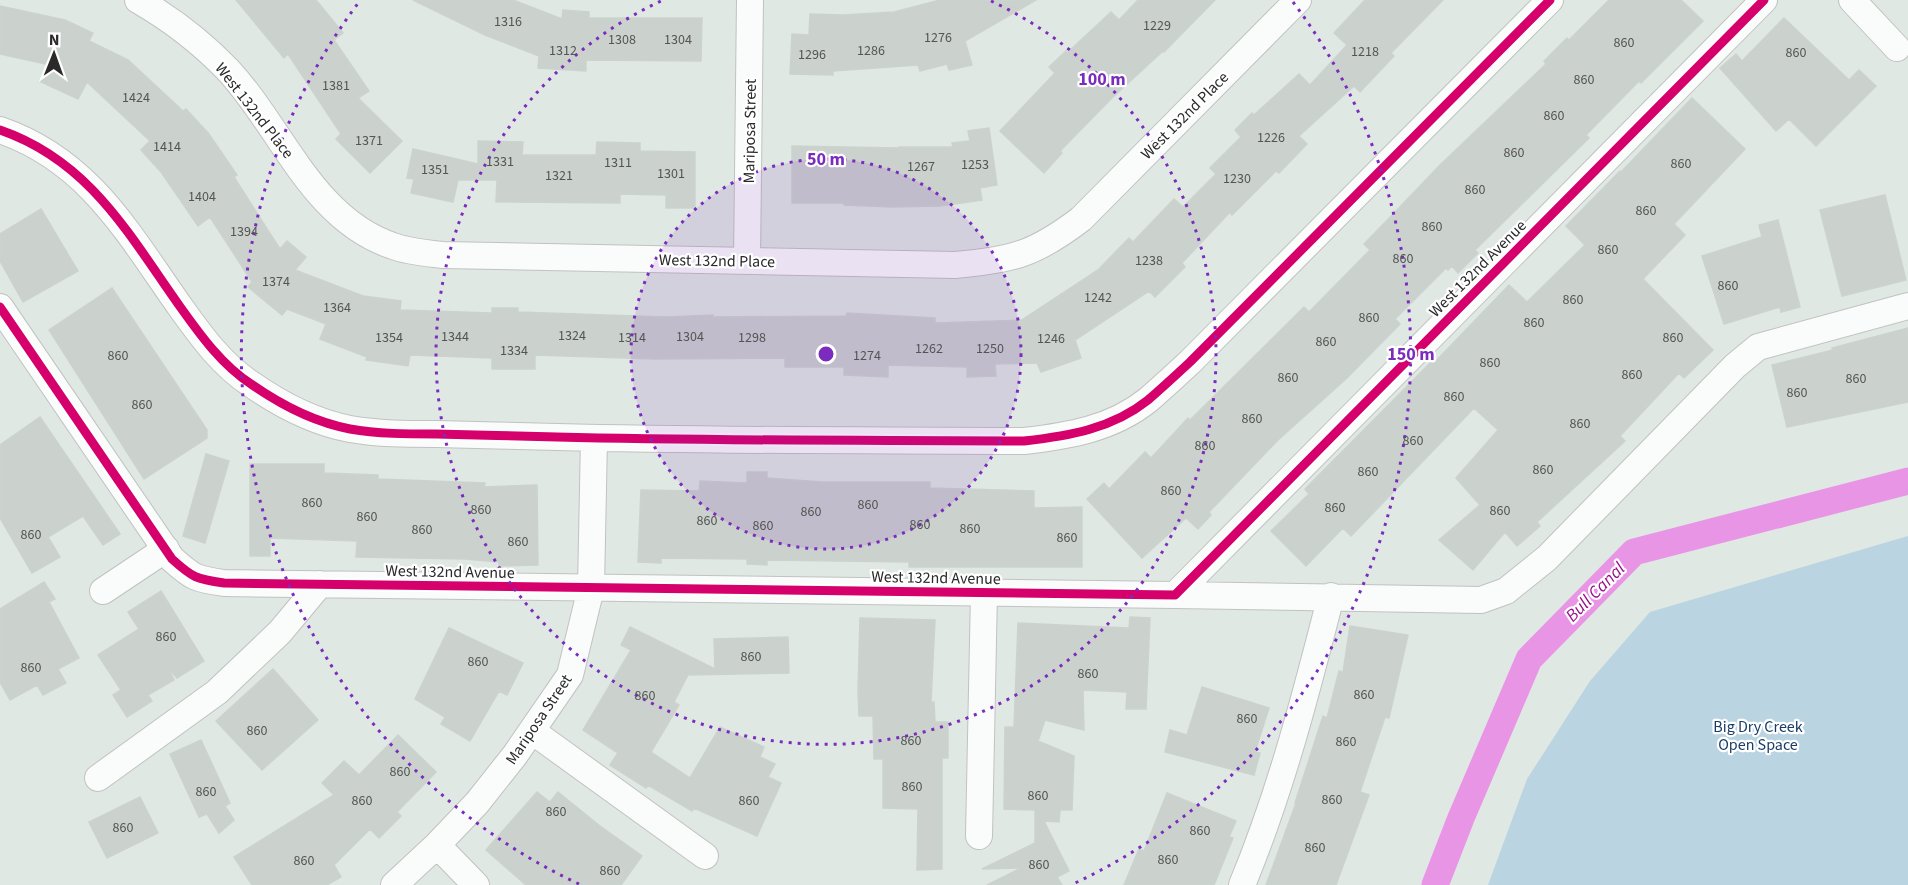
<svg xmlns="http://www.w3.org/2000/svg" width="1908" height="885" viewBox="0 0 1908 885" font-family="'Source Sans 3',sans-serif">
	<rect width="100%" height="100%" fill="#e0e8e3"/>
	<path fill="#bad4e2" d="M1908,536V885H1488L1527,779L1590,681L1650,612Z"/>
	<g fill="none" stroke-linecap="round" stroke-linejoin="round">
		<path stroke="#e995e6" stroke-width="27" d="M1435,885L1461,818L1529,659L1634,552L1908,481"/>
	</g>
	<path fill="#cbd1cd" stroke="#ccd3cf" stroke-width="1.5" d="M236,0H316L343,33L334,40L369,91L358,98L402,141L370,173L336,139L341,134L288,54L284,58Z
		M413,0H513L562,19L563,10L589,12V18H702L701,61L586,60V71L538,68L539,56L485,35Z
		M940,0H1036L965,41L972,65L949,70L947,64L920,71L918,65L833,71V75L790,74L792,34L809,35L810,14L843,15L894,12Z
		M1138,0H1215L1164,52L1163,51L1112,98L1060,151L1062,153L1044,173L1000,131L1055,73L1049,67L1066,51L1067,53L1111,12L1119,20Z
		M1365,0H1443L1391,53L1394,56L1360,92L1354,86L1299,136L1307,144L1279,173L1276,171L1232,215L1230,212L1182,263L1185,267L1155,297L1149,291L1075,340L1081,358L1041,372L1037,363L995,364L996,376L967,377V367L888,365V377L844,375V367H785V358L654,359L535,355V369H492V358L410,355L408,366L366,360L367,357L320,339L326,324L287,309L282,315L248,287L252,282L210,217L198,226L161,172L141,150L150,141L87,82L78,99L41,82L50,65L0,54V6L65,20L93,33L89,41L128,60L183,111L186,109L209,134L237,175L234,177L280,249L287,241L306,257L295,270L363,296L401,301L400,310L492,313V308H518V312L666,317L713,315V317L846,316L847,313L935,318V323L1022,320L1098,270L1129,238L1133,242L1174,199L1183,207L1216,174L1210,168L1241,137L1235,130L1252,113L1254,115L1299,74L1310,85L1347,45L1334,33Z
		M1609,0H1681L1703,21L1641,83L1639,81L1586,135L1589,138L1475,250L1478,253L1458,273L1452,266L1448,270L1446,268L1395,319L1400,324L1347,378L1278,440L1209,512L1211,515L1198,529L1186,518L1142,558L1087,499L1104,483L1109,489L1145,452L1151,458L1188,418L1190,420L1304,307L1309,312L1370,250L1364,244L1397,210L1439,166L1546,64L1544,61L1567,38L1569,40Z
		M1784,18L1849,80L1859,70L1876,86L1816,146L1789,119L1776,131L1720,68L1736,54L1742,61Z
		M1692,98L1745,149L1674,224L1685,235L1643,279L1713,350L1684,378L1679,373L1620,436L1625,441L1537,522L1540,526L1517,546L1505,532L1473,570L1439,540L1480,505L1456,478L1498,430L1474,408L1351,536L1343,528L1306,566L1271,531L1309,494L1305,489L1431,362L1433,364L1509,285L1527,302L1585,245L1566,226L1620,171L1621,172Z
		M989,128L997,185L980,188L982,200L940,206L891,207L844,205V203H792V146L899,148V147H953L952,143L970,141L968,131Z
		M478,141L523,142L522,155H596L597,142L640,143V151L695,152V208H666V195L620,194V203L496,202L497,180H458L453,202L411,193L414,179L407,178L413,149L478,164Z
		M1885,195L1906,280L1842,296L1820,210Z
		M41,209L78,271L23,302L0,261V234Z
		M1778,220L1800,307L1781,312L1780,307L1724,324L1702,256L1762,237L1759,225Z
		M112,288L207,430V438L144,479L49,330Z
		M1908,328V402L1787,427L1772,365L1833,350L1832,348Z
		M40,417L120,534L103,545L83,516L48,537L60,557L32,573L0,518V445Z
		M206,454L229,461L205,543L183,536Z
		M250,464H324V473L378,475V479L485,483L484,487L537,485L538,565L499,566V562L465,559L356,557L357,541L270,538V556H250Z
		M747,472H767V478L822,482H930V488L1034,491V508L1082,507V567H909V562L767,560V565L747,564V559L661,558V563L638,562L641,490L699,491L700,481L747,483Z
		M44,582L55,599L49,602L79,658L58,669L66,683L43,695L37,685L10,700L0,682V609Z
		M161,591L204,661L177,678L168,668L174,680L148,695L152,701L127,717L113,695L121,690L98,655L139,629L128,612Z
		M1130,617L1150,618L1146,709H1126L1127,692L1083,690L1084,730L1045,720L1038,741L1074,756L1072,810H1060L1059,822L1044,821L1069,871L1057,877L1062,885H987L1021,868L982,869L1035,843V810L1004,809L1005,727H1014L1018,623L1129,628Z
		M860,618L935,620L931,702H934L935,722H948V758H942V869L917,870L918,809L883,808V759H874L873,716H859L858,691Z
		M1350,626L1408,635L1389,718L1385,717L1360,792L1369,795L1336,885H1266L1296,803H1295L1323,716L1327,718L1339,671L1343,672Z
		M630,627L715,669L714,639L788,637L789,673L688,675L674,702L679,705L651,752L690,778L720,727L764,747L760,757L775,764L768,777L781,783L757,836L694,808L692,811L648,785L646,788L610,765L618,753L583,730L631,650L621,645Z
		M449,628L523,663L507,695L499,691L470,741L441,724L445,717L415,699Z
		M273,669L318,720L262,770L216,721Z
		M1202,687L1269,708L1255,752L1260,753L1254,775L1165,752L1170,730L1187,735Z
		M398,735L436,772L397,812L401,816L379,838L370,829L334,865L341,877L327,885H252L234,857L334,795L322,783L344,761L359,775Z
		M201,740L230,803L225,806L234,820L219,833L207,814L199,817L170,754Z
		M537,792L550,802L558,792L600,826L642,856L621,885H526L486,850Z
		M1167,793L1236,821L1229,837L1233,838L1214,885H1124L1139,849L1144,851Z
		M140,797L158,833L107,858L89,822Z"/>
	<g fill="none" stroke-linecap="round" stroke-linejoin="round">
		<defs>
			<path id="minor" d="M138,0C171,19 202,43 228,70C282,128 312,219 393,246C409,252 426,253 443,255L955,265C1013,260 1035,254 1081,219L1298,0
				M1852,0L1897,48
				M0,130C90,161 129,235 181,308C201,336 222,365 251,384C281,405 313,422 350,429C378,434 407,434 436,434C476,435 517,436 557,437C713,441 869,440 1024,441C1068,436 1112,429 1148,400C1162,388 1176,375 1190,362L1550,0
				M747,261L750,0
				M0,307L172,559C193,578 196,579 224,583L1175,595L1764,0
				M103,591L166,549
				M1175,595L1481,600L1506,591L1547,558L1735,366L1758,347L1908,306
				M532,731L705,856
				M98,778L217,692L280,632L320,584
				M979,836L984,592
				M437,845L476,885
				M394,885L437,845L477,803L515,755L570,675L591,588L594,438
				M1242,885C1281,791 1306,694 1331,596"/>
		</defs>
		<use href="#minor" stroke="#c1c2c1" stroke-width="28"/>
		<use href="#minor" stroke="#fafcfb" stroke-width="26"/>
		<defs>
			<path id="cycleway" d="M0,130C90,161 129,235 181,308C201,336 222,365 251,384C281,405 313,422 350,429C378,434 407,434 436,434C476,435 517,436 557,437C713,441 869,440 1024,441C1068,436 1112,429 1148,400C1162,388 1176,375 1190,362L1550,0
				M0,307L172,559C193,578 196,579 224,583L1175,595L1764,0"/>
		</defs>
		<use href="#cycleway" stroke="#fff" stroke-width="13"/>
		<use href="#cycleway" stroke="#d6006c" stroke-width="9"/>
	</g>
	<circle cx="826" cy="354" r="195" fill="#7b2cbf" fill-opacity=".12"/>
	<g fill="none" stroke="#7b2cbf" stroke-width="3" stroke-dasharray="3 6">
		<circle cx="826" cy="354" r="195"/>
		<path d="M991 1A390 390 0 1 1 661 1"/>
		<path d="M579 884A585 585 0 0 1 359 2M1293 2A585 585 0 0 1 1073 884"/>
	</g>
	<g text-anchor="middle" stroke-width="4.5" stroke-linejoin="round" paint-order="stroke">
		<g font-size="14" fill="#535454">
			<text x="508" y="26">1316</text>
			<text x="1157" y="30">1229</text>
			<text x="938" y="42">1276</text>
			<text x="622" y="44">1308</text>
			<text x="678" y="44">1304</text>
			<text x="1624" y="47">860</text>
			<text x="563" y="55">1312</text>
			<text x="871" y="55">1286</text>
			<text x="1365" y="56">1218</text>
			<text x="1796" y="57">860</text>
			<text x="812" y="59">1296</text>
			<text x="1584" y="84">860</text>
			<text x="336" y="90">1381</text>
			<text x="136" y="102">1424</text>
			<text x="1554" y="120">860</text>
			<text x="1271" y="142">1226</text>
			<text x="369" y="145">1371</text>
			<text x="167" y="151">1414</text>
			<text x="1514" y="157">860</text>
			<text x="500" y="166">1331</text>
			<text x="618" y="167">1311</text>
			<text x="1681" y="168">860</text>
			<text x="975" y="169">1253</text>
			<text x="921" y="171">1267</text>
			<text x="435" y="174">1351</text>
			<text x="671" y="178">1301</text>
			<text x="559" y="180">1321</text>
			<text x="1237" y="183">1230</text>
			<text x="1475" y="194">860</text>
			<text x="202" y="201">1404</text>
			<text x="1646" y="215">860</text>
			<text x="1432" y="231">860</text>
			<text x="244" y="236">1394</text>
			<text x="1608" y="254">860</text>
			<text x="1403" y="263">860</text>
			<text x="1149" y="265">1238</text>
			<text x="276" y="286">1374</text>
			<text x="1728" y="290">860</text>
			<text x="1098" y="302">1242</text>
			<text x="1573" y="304">860</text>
			<text x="337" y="312">1364</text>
			<text x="1369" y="322">860</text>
			<text x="1534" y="327">860</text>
			<text x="572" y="340">1324</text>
			<text x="455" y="341">1344</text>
			<text x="690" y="341">1304</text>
			<text x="389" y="342">1354</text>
			<text x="632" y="342">1314</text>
			<text x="752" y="342">1298</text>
			<text x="1673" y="342">860</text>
			<text x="1051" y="343">1246</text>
			<text x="1326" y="346">860</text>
			<text x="929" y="353">1262</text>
			<text x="990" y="353">1250</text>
			<text x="514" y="355">1334</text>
			<text x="118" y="360">860</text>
			<text x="867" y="360">1274</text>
			<text x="1490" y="367">860</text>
			<text x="1632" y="379">860</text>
			<text x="1288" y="382">860</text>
			<text x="1856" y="383">860</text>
			<text x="1797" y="397">860</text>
			<text x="1454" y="401">860</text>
			<text x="142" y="409">860</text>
			<text x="1252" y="423">860</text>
			<text x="1580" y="428">860</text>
			<text x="1413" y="445">860</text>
			<text x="1205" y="450">860</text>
			<text x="1543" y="474">860</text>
			<text x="1368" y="476">860</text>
			<text x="1171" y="495">860</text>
			<text x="312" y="507">860</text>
			<text x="868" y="509">860</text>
			<text x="1335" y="512">860</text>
			<text x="481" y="514">860</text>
			<text x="1500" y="515">860</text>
			<text x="811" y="516">860</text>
			<text x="367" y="521">860</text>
			<text x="707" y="525">860</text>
			<text x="920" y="529">860</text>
			<text x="763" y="530">860</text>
			<text x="970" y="533">860</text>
			<text x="422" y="534">860</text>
			<text x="31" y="539">860</text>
			<text x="1067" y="542">860</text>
			<text x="518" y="546">860</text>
			<text x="166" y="641">860</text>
			<text x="751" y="661">860</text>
			<text x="478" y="666">860</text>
			<text x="31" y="672">860</text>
			<text x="1088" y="678">860</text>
			<text x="1364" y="699">860</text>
			<text x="645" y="700">860</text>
			<text x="1247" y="723">860</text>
			<text x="257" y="735">860</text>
			<text x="911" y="745">860</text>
			<text x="1346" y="746">860</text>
			<text x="400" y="776">860</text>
			<text x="912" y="791">860</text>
			<text x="206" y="796">860</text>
			<text x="1038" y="800">860</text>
			<text x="1332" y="804">860</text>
			<text x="362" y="805">860</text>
			<text x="749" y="805">860</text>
			<text x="556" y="816">860</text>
			<text x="123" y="832">860</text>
			<text x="1200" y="835">860</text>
			<text x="1315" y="852">860</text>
			<text x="1168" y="864">860</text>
			<text x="304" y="865">860</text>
			<text x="1039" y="869">860</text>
			<text x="610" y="875">860</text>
		</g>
		<g font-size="16" fill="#2a2a2a" stroke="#fff">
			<text transform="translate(255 110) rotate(52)" y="6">West 132nd Place</text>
			<text transform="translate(1184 115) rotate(-45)" y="6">West 132nd Place</text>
			<text transform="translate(749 131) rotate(-89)" y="6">Mariposa Street</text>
			<text transform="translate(717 260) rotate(1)" y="6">West 132nd Place</text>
			<text transform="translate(1477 268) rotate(-45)" y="6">West 132nd Avenue</text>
			<text transform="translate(450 571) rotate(1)" y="6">West 132nd Avenue</text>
			<text transform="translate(936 577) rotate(1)" y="6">West 132nd Avenue</text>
			<text transform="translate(538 719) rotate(-56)" y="6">Mariposa Street</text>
		</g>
		<g font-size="16" fill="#1b3c67" stroke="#fff">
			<text x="1758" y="732">Big Dry Creek<tspan x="1758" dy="18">Open Space</tspan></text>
		</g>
		<g font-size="18" font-style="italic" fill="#991089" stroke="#fff">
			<text transform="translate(1595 592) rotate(-45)" y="6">Bull Canal</text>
		</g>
	</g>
	<circle cx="826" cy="354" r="9" fill="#7b2cbf" stroke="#fff" stroke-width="3"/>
	<g font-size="18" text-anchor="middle" font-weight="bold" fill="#7b2cbf" stroke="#fff" stroke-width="4.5" stroke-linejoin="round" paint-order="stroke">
		<text x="1102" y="85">100 m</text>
		<text x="826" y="165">50 m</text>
		<text x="1411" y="360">150 m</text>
	</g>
	<g transform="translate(54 54) rotate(1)" stroke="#ffffff" stroke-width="4.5" paint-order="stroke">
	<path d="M0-4.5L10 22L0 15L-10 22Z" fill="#2a2a2a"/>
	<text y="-9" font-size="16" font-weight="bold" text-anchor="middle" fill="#2a2a2a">N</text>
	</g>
</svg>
